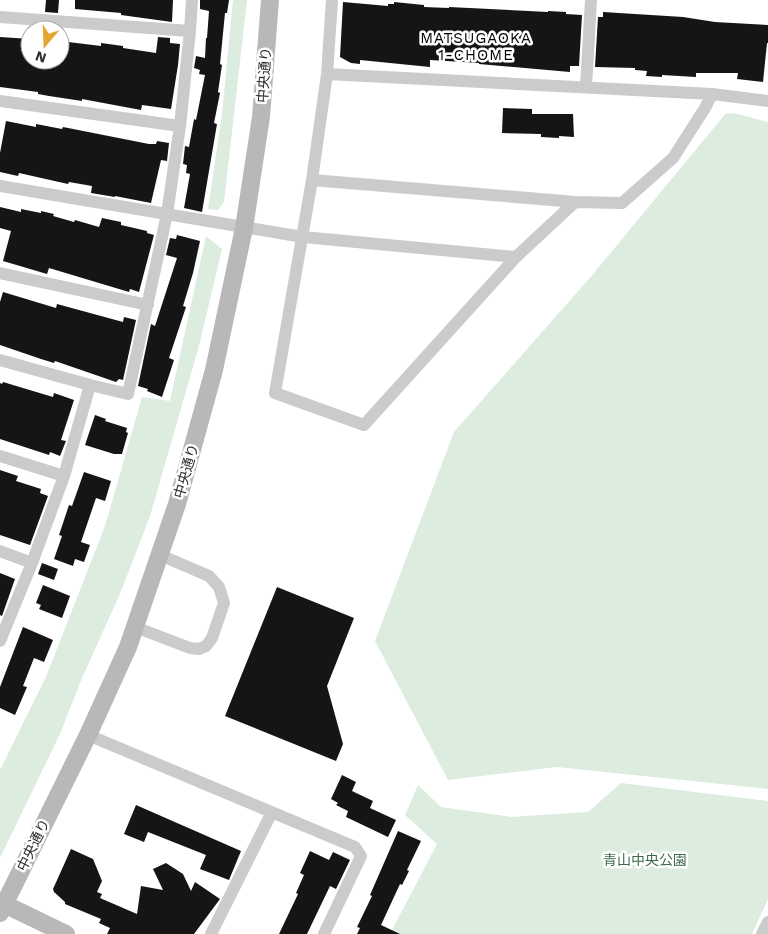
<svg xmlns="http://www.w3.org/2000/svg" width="768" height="934" viewBox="0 0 768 934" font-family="'Work Sans','Noto Sans JP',sans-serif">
	<rect width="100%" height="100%" fill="#fff"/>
	<path fill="#dcecdf" d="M233,0H247L224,202L218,210L208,209L222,114Z
		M726,113L738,114L768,122V789L557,767L448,780L375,641L454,432L594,273Z
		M206,236L222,249L199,346L150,516L120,594L82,678L60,734L0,858V770L46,677L105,526L142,397L170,401Z
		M621,783L768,801V899L752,934H390L437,844L405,815L418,785L441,807L511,817L588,812Z"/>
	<path fill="#151515" d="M46,0H59L58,13L45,12Z
		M75,0H173L172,22L121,15V13L75,9Z
		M200,0H229L227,13H225L220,64L222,65L218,92L220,93L214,123L217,124L202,212L184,208L190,174L186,173L187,165L183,164L185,146L189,147L194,119L196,120L205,75L199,74L200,70L194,68L196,56L205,58L206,38H207L209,11L200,9Z
		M343,2L388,6V4H394V2L424,5V7L449,8V7L548,12V11L566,12V14L582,15L579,66H570V72L479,64V63L430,60V67L360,60V64L351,63L340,57Z
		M603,12L683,17L715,22L768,25V43H767L763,82L737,79L738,73H696V77L662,75V77L646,76L647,71L635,70V68L595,67L598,17H603Z
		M0,37L30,39V60H60V41L101,46V43L123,46V48L156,53L158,37L170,38V43L180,44L178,65L171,109L142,105L141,110L82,99V101L49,96L38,94V92L0,87Z
		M503,108L532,109V114H573L574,137L559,136V138L541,137V134L502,133Z
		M6,121L36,127V124L62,129L63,127L149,144H156L157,141L169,143L167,161L161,160L151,203L115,196V197L91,193L92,186L69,182L68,184L19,173L18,176L0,172V153Z
		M0,207L21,212V209L41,213V211L54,214L53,216L74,222L75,220L99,227L102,218L121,222V225L147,231V233L154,235L139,292L130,289L129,292L49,268L47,274L3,261L11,231L0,228Z
		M177,235L200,241L193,273L183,306L186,307L169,358L174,360L162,397L147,391L148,389L138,386L151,324L155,326L177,258L166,255L170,238L176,239Z
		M3,292L56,308L57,304L123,322L124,317L136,320L123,380L119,379L116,382L55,361L54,363L41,359L0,345V302Z
		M3,382L53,397L54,393L74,400L61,440L66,441L60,456L50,452L49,455L0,439V383L2,384Z
		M95,415L106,419L105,421L127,428L126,432L128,433L122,454H114L85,445Z
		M0,470L18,476L16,481L41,489L40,493L48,496L30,545L0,535Z
		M84,472L111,481L105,501L96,498L81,542L90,545L84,562L75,559L73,566L54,559L62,536L59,535L69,505L72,506Z
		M42,563L58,569L54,580L38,574Z
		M0,573L15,579L2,616L0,615Z
		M43,585L70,596L62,618L39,609L41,605L36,603Z
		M277,587L354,618L327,686L343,744L336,761L225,716Z
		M23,627L53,640L44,662L34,658L23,686L27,687L15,715L0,708V687Z
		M342,775L356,782L352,791L373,801L370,808L396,820L388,837L346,817L348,811L336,805L338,803L331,799Z
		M136,805L241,851L229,880L200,869L206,855L148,832L144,842L124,834Z
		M398,831L421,841L407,870L409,871L402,885L400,884L381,925L400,934H357L360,928L357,927L372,896L370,895Z
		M71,849L93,859L102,881L97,892L102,894L100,898L137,914L141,886L163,890L153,869L166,863L183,874L191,891L195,882L220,899L194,934H107L110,928L99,923L101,919L65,904V902L54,892L53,889Z
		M310,851L329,860L333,852L350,860L336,889L330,886L307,934H279L298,894L296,893L304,875L300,873Z"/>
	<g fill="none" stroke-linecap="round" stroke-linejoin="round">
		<path stroke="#cbcbcb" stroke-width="12" d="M332,0L327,74L312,180L275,393L364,425L516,257L575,202
			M0,17L190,31
			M327,74L712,94L768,101
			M586,87L591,0
			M0,101L180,126
			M312,180L575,202L622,203L673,158L705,108L712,94
			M0,186L303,237L516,257
			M0,273L148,305
			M0,360L90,385
			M0,456L64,476
			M0,551L32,563
			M135,627L190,648L199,649L206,646L212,638L224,603L219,587L209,576L160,555
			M0,641L32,563L64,476L90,385L128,394L167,214L180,126L190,31L192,0
			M88,735L355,847L361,856L324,934
			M211,934L272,812
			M762,934L768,922"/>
		<path stroke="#b8b8b8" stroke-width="18" d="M0,902L66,934
			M0,913L88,735L128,647L177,504L214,370L244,228L261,117L270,0"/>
	</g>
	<g text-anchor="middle" stroke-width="5" stroke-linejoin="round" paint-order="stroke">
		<g font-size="14" fill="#2e2e2e" stroke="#fff">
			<text transform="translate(264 75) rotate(-86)" y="5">中央通り</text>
			<text transform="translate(186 471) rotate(-74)" y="5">中央通り</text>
			<text transform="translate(33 845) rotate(-64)" y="5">中央通り</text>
		</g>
		<g font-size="14" fill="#3c6a48" stroke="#fff">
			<text x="645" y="865">青山中央公園</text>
		</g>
		<g font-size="15" letter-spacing="1" fill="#000" stroke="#fff">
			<text x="476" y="43">MATSUGAOKA<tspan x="476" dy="17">1-CHOME</tspan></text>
		</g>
	</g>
	<g transform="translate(45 45) rotate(199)"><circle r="24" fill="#ffffff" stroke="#ababab"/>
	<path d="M0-4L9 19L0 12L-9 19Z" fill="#e4a832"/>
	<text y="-8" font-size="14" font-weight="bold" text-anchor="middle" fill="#2e2e2e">N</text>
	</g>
</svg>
